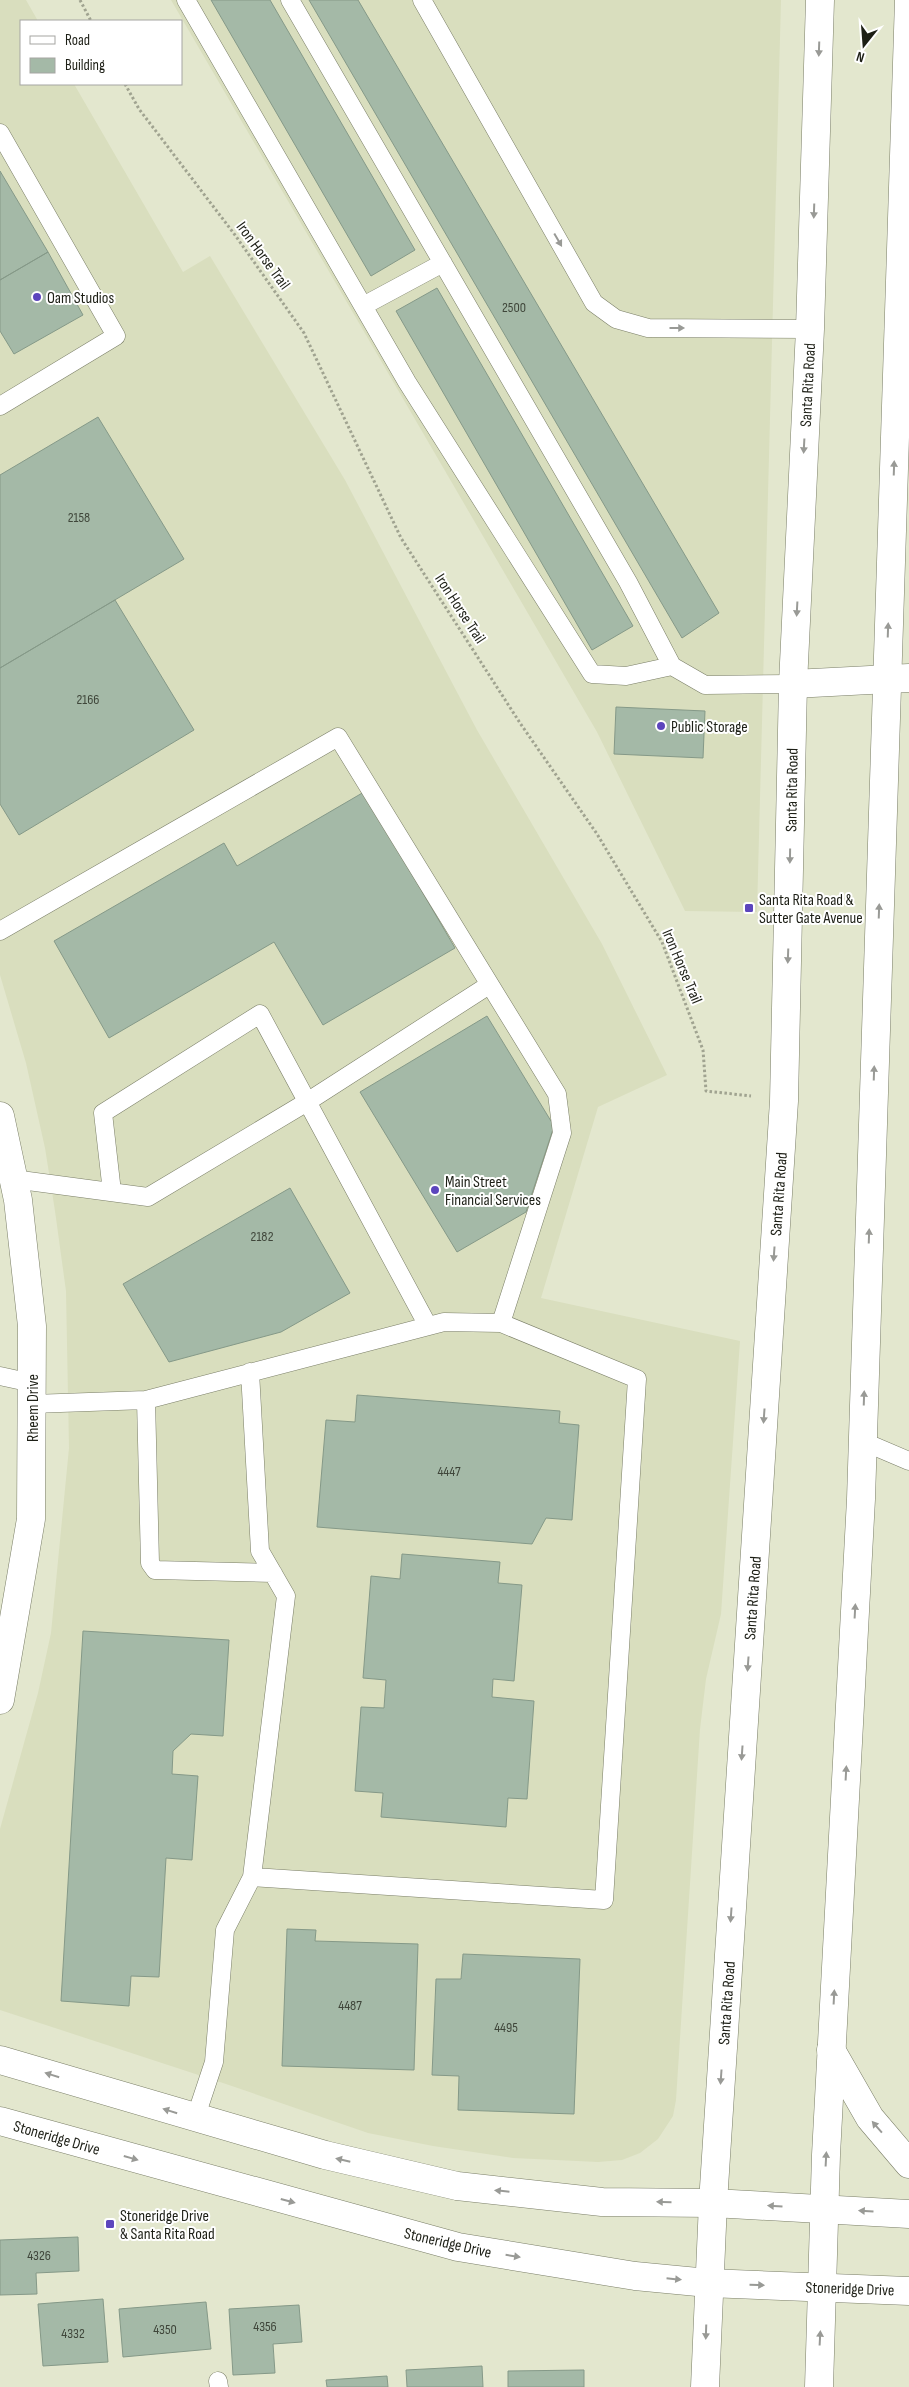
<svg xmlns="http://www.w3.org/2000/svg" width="909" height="2387" viewBox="0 0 909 2387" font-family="'Sofia Sans Condensed',sans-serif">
	<rect width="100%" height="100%" fill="#e3e7ce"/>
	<path fill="#d9debe" d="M0,0H26L38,21H21V84H74L183,272L210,256L345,480L477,730L602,944L667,1075L598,1107L541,1298L740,1341L721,1614L706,1679L700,1729L676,2100L673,2116L658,2139L640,2153L622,2160L598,2162L513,2158L433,2146L368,2133L226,2084L0,2010V1829L38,1693L51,1633L69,1448L66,1291L55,1211L45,1148L26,1063L0,975Z
		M171,0H781L757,912L685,911L597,732Z"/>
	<path fill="#a4b9a7" stroke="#859988" d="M211,0H270L415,250L371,276Z
		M309,0H358L719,613L682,638Z
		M0,171L48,252L0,280Z
		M48,252L83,315L14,354L0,331V280Z
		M437,288L633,626L592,650L396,311Z
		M98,417L184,559L0,668V475Z
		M115,600L194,730L19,835L0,804V668Z
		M616,707L705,711L703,758L614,754Z
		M364,792L455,948L323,1025L274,942L109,1038L54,941L224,843L237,866Z
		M487,1016L554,1126L526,1212L457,1252L360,1092Z
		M290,1188L350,1293L281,1332L169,1362L123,1284Z
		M357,1395L560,1411L559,1423L579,1425L572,1520L546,1518L532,1544L317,1527L326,1420L355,1422Z
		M402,1554L500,1562L498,1583L522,1585L514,1681L493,1679L492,1697L534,1701L527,1799L508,1798L506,1827L381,1817L383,1793L355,1791L361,1707L384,1708L386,1680L363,1678L371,1576L400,1579Z
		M83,1631L229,1640L223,1736L191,1734L173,1751L172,1774L198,1776L192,1860L166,1858L159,1977L131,1976L129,2006L61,2001Z
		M287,1929L316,1930L315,1941L418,1944L414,2070L282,2066Z
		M463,1954L580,1959L574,2114L458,2110L459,2076L432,2075L436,1979H461Z
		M78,2237L79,2271L36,2273L37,2294L0,2295V2240Z
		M103,2299L108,2362L43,2366L38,2304Z
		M206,2302L211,2349L123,2357L119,2309Z
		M299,2305L302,2342L273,2344L275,2373L233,2375L229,2309Z
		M482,2366L483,2387H407L406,2370Z
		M584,2370V2387H508V2371Z
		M387,2376L388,2387H327L326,2380Z"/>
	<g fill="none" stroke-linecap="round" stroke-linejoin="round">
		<defs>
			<path id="service" d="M186,0L407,382L592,674L626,676L672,666
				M290,0L628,582L672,666L705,685L793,684
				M422,0L594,303L616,319L648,328L810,329
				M0,133L116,336L0,406
				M363,306L443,263
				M0,931L338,737L557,1094L562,1133L501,1323
				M13,1179L148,1197L307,1102L489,985
				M112,1192L103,1113L260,1014L428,1326
				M0,1376L32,1383
				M146,1400L150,1563L155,1570L273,1573
				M32,1404L146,1400L444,1322L501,1323L637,1379L604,1900L252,1877
				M862,1441L909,1461
				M195,2119L214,2062L225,1930L252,1877L286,1596L260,1551L250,1372
				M218,2381L219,2387"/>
			<path id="minor" d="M793,684L909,678
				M0,1116L18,1200L32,1326L31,1519L0,1700"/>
			<path id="secondary" d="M831,2050L870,2118L909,2164
				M0,2060L325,2155L457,2186L602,2202L713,2203L909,2214
				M0,2121L458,2247L635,2276L708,2283L909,2291"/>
			<path id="primary" d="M705,2387L713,2203L784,1101L793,684L810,329L820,0
				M819,2387L826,2155L861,1499L909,0"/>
		</defs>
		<use href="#service" stroke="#7a7e67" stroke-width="19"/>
		<use href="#minor" stroke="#7a7e67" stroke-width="29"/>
		<use href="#secondary" stroke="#7a7e67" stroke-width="29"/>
		<use href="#primary" stroke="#7a7e67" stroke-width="29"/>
		<path stroke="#a0a390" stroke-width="3" stroke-dasharray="2.5 2.5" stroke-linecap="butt" d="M80,0L91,21
			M125,84L139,109L235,235L304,333L401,538L520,723L597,834L662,942L703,1050L706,1091L751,1096"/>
		<use href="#service" stroke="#fff" stroke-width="18"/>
		<use href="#minor" stroke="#fff" stroke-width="28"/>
		<use href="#secondary" stroke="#fff" stroke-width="28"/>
		<use href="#primary" stroke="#fff" stroke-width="28"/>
	</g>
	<defs><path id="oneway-solid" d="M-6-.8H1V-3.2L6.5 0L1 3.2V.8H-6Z" transform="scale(1.25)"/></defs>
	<g fill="#999a96">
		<use href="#oneway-solid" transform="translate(819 49) rotate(92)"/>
		<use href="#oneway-solid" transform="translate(814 211) rotate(92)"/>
		<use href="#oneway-solid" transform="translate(558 240) rotate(60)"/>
		<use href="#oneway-solid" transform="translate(677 328)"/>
		<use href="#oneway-solid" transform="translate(804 446) rotate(93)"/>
		<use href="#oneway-solid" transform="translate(894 468) rotate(-88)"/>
		<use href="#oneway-solid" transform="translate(797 609) rotate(93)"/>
		<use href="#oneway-solid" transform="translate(888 630) rotate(-88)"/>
		<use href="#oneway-solid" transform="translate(790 856) rotate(91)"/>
		<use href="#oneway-solid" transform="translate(879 911) rotate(-88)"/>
		<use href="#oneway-solid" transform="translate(788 956) rotate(92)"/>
		<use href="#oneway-solid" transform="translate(874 1073) rotate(-88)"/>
		<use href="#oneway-solid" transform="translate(869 1236) rotate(-88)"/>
		<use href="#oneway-solid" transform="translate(774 1254) rotate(94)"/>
		<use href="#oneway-solid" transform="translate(864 1398) rotate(-88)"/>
		<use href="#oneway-solid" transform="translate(764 1416) rotate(94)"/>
		<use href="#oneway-solid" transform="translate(855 1611) rotate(-87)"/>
		<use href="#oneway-solid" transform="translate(748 1664) rotate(94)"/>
		<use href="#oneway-solid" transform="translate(742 1753) rotate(94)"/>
		<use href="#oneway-solid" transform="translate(846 1773) rotate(-87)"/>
		<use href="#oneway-solid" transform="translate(731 1915) rotate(94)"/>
		<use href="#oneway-solid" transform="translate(834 1997) rotate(-87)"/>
		<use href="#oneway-solid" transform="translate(52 2075) rotate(-163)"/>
		<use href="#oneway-solid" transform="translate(721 2077) rotate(94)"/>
		<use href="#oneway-solid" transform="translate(170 2111) rotate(-163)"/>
		<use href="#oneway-solid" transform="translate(877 2127) rotate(-131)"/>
		<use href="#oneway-solid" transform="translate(131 2158) rotate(16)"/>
		<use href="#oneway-solid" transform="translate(826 2159) rotate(-87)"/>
		<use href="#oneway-solid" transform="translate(343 2160) rotate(-167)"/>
		<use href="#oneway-solid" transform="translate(502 2191) rotate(-174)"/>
		<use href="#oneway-solid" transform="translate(288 2201) rotate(15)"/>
		<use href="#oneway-solid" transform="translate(664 2202) rotate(-179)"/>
		<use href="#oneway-solid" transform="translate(775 2206) rotate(-177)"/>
		<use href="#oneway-solid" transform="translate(866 2211) rotate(-176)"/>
		<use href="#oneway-solid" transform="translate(513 2256) rotate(9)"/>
		<use href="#oneway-solid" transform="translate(674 2279) rotate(6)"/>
		<use href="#oneway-solid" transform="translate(757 2285) rotate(2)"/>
		<use href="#oneway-solid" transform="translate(706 2332) rotate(92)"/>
		<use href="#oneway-solid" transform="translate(820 2338) rotate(-87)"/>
	</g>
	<g fill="#5c45bd" stroke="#fff" stroke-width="2">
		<circle cx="37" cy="297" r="5"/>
		<circle cx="661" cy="726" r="5"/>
		<rect x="744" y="903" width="10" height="10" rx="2.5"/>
		<circle cx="435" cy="1190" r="5"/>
		<rect x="105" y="2219" width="10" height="10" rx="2.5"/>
	</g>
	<g text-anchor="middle" stroke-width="4" stroke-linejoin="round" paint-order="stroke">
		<g font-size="14" fill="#3f463a">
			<text x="514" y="312">2500</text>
			<text x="79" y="522">2158</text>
			<text x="88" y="704">2166</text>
			<text x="262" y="1241">2182</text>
			<text x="449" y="1476">4447</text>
			<text x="350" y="2010">4487</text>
			<text x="506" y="2032">4495</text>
			<text x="39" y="2260">4326</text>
			<text x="265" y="2331">4356</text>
			<text x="165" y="2334">4350</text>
			<text x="73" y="2338">4332</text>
		</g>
		<g font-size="16" fill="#1d1f16" stroke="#fff">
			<text transform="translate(264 255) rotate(54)" y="6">Iron Horse Trail</text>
			<text transform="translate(807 385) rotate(-87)" y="6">Santa Rita Road</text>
			<text transform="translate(461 608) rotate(57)" y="6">Iron Horse Trail</text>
			<text transform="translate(791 790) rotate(-89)" y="6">Santa Rita Road</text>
			<text transform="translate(683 966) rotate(67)" y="6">Iron Horse Trail</text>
			<text transform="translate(778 1194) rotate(-86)" y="6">Santa Rita Road</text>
			<text transform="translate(32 1408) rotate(-90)" y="6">Rheem Drive</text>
			<text transform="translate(752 1598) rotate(-86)" y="6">Santa Rita Road</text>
			<text transform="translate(726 2003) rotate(-86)" y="6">Santa Rita Road</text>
			<text transform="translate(57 2137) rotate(16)" y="6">Stoneridge Drive</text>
			<text transform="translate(448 2242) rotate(13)" y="6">Stoneridge Drive</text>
			<text transform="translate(850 2288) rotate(2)" y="6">Stoneridge Drive</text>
		</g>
		<g font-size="16" fill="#1d1f16" stroke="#fff" text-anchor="start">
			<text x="47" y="303">Oam Studios</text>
			<text x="671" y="732">Public Storage</text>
			<text x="759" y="905">Santa Rita Road &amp;<tspan x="759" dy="18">Sutter Gate Avenue</tspan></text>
			<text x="445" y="1187">Main Street<tspan x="445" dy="18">Financial Services</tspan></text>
			<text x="120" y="2221">Stoneridge Drive<tspan x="120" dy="18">&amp; Santa Rita Road</tspan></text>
		</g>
	</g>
	<rect x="20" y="20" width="162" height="65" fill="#ffffff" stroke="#a5a5a2"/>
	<rect x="30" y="36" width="25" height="8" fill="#ffffff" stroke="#a5a5a2"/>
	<text x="65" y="45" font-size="15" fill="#1d1f16">Road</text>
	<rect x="30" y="58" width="25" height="15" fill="#a4b9a7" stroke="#a5a5a2"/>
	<text x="65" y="70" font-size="15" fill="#1d1f16">Building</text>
	<g transform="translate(864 45) rotate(197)" stroke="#ffffff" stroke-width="4" paint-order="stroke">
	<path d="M0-4L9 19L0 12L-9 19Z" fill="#1d1f16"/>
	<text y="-8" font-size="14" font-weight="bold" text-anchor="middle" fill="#1d1f16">N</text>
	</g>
</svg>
